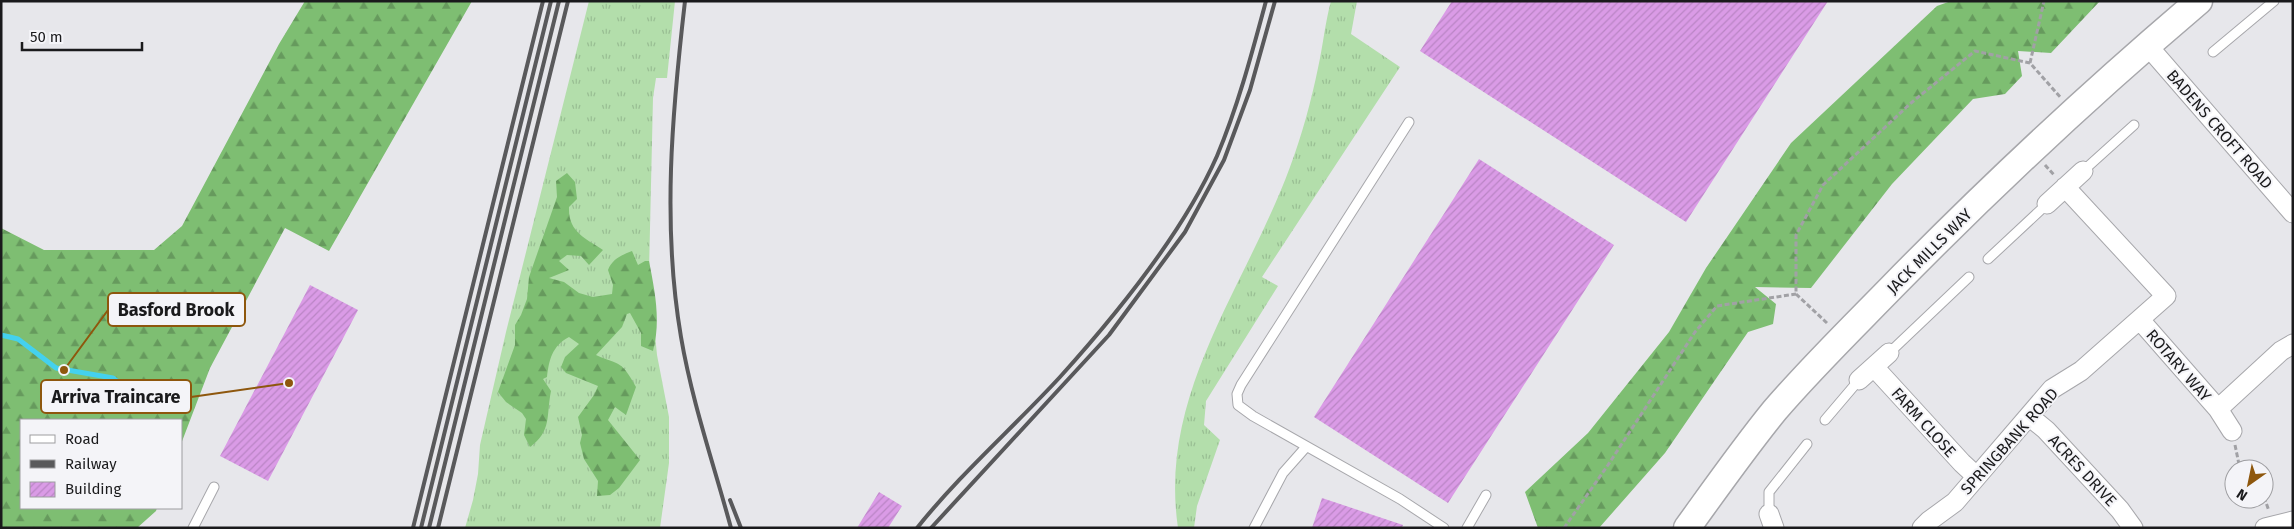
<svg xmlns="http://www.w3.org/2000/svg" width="2294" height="529" viewBox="0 0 2294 529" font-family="'Fira Sans',sans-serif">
	<defs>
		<pattern id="grass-tufts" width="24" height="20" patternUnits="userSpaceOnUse" patternTransform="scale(1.25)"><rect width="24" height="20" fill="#b3deab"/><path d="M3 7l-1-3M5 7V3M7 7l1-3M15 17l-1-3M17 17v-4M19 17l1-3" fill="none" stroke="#99be93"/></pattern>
		<pattern id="forest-firs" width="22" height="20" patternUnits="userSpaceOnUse" patternTransform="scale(1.25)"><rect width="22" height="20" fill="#7ebe72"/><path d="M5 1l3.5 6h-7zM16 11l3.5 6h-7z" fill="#669a5d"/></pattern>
		<pattern id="building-hatch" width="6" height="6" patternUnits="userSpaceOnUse" patternTransform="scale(1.25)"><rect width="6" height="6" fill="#da9be6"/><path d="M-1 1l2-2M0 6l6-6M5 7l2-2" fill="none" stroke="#ba85c5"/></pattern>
	</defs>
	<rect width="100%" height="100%" fill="#e7e7eb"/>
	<path fill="url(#grass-tufts)" d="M589,1H675L667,78H656L653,98L649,272L657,355L669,417V463L660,528H465L473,500L478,474L480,445L506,332Z
		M1331,1H1357L1351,34L1400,67L1262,277L1278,286L1206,401L1204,425L1220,440L1197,506L1194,528H1178C1158,393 1246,287 1290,167C1302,135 1311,102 1318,68C1323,46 1325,23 1331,1Z"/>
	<path fill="url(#forest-firs)" d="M305,1H472L329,251L285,228L210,368L181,444V420H21V508H157L156,511L137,528H1V228L44,250H154L182,226L279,44Z
		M1951,1H2100L2051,53L2018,51L2022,76L2005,94L1973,99L1892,184L1811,288L1755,287L1776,304L1773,324L1748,332L1665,453L1599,528H1538L1525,492L1588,433L1669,332L1706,268L1791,143L1937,6Z
		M567,173L575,182L577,199L569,207C568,232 585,238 603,250L589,265L581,256L567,255L559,261L569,270L549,278L564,282L579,293L593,297L612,294L613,285L608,270C612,259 622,255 632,251L638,265L645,261H649C655,292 661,320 653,351L641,346V333L630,313L627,314L622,327L596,355C621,366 621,360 636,387L626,415L615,407L608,420L640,460L619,488L610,495L597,496L598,481L584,459L580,443L582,435L578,417L594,395L598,386L566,373L561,367L565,357L579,344L569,337C552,346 549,360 547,377L543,379L551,391C546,416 552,431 530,447L524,435L526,419L522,413L506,402L498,392L515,345V325L521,315L527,299L529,277L557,197L556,181Z"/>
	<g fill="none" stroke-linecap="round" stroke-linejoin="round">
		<path stroke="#44d1ee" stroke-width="5" d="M1,335L18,339L56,368L113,378L138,397"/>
	</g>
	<path fill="url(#building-hatch)" d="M1452,1H1828L1686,222L1420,51Z
		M1479,159L1614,245L1448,503L1314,417Z
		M310,285L358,310L268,481L220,456Z
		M879,492L902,506L888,528H857Z
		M1322,498L1403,525L1402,528H1312Z"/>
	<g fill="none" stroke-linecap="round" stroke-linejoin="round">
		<defs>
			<path id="service" d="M2213,52L2274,1
				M1409,122L1241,385L1237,394L1238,405L1253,416L1400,499L1444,528
				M2083,171L2134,125
				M1988,259L2047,204
				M1889,353L1969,277
				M1825,420L1859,380
				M1769,514V492L1807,444
				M193,528L214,487
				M1254,528L1283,473L1306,447
				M1467,528L1486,495"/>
			<path id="minor" d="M2147,45L2293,213
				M2047,204L2083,171
				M2140,320L2218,409L2232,431
				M1874,367L1962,463L1976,476
				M1859,380L1889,353
				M2218,409L2281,351L2293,344
				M2029,416L2046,430L2120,510L2133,528
				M1769,514L1774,528
				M1922,528L1929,521L1955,502L2052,389L2081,371L2166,296L2065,187
				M2265,528L2293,521"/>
			<path id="secondary" d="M1687,528C1716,488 1744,448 1775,410C1812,367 1853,327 1892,287C1990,187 2093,91 2199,1"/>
		</defs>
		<use href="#service" stroke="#a7a7ab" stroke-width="11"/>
		<use href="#minor" stroke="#a7a7ab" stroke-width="21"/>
		<use href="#secondary" stroke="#a7a7ab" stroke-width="29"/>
		<path stroke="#a1a1a5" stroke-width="3" stroke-dasharray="5 2.5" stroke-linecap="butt" d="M2030,63L2044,1
			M2045,165L2055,176
			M1827,323L1796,294V235L1823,185L1911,103L1975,51L2030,63L2061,98
			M2235,445L2240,469
			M2264,497L2269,511
			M1564,528L1608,465L1695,332L1717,306L1796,294"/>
		<use href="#service" stroke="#fff" stroke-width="9"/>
		<use href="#minor" stroke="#fff" stroke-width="19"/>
		<use href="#secondary" stroke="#fff" stroke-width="26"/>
		<path stroke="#59595b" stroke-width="4" d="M685,1C672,113 662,226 681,337C692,402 714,465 731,528
			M730,500L741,528
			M413,528L543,1
			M421,528L551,1
			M429,528L559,1
			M438,528L568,1
			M917,528C960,474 1013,428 1060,377C1116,315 1183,233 1217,156C1238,106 1252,53 1266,1
			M931,528L1109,335L1185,232L1224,160L1250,90L1275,1"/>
	</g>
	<g text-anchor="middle" stroke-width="4" stroke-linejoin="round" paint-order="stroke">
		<g font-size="16" fill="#1a1a1c" stroke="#f4f4f8">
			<text transform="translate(2220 129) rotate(49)" y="6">BADENS CROFT ROAD</text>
			<text transform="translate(1929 251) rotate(-45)" y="6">JACK MILLS WAY</text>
			<text transform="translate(2179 365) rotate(49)" y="6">ROTARY WAY</text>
			<text transform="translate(1924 422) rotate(48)" y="6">FARM CLOSE</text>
			<text transform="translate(2009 441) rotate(-48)" y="6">SPRINGBANK ROAD</text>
			<text transform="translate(2083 470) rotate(47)" y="6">ACRES DRIVE</text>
		</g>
	</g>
	<path fill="none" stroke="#8e570d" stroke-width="2" d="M64 370L108 310M289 383L191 397"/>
	<g fill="#8e570d" stroke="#f4f4f8" stroke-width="2">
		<circle cx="64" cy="370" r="5"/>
		<circle cx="289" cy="383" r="5"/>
	</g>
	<g fill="#f4f4f8" stroke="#8e570d" stroke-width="2">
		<rect x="108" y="293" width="137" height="33" rx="5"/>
		<rect x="41" y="380" width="150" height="33" rx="5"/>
	</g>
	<g font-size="18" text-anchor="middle" font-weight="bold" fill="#1a1a1c">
		<text x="176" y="316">Basford Brook</text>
		<text x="116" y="403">Arriva Traincare</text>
	</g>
	<rect width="2294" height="529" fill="none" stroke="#1a1a1c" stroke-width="5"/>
	<rect x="20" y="419" width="162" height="90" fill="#f4f4f8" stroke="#9d9da0"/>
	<rect x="30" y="435" width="25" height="8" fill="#ffffff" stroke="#9d9da0"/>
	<text x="65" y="444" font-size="15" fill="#1a1a1c">Road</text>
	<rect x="30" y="460" width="25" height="8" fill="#59595b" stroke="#9d9da0"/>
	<text x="65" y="469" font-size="15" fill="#1a1a1c">Railway</text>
	<rect x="30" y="482" width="25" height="15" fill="url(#building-hatch)" stroke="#9d9da0"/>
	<text x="65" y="494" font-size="15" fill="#1a1a1c">Building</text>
	<g transform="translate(2249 484) rotate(213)"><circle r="24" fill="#f4f4f8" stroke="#9d9da0"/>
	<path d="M0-4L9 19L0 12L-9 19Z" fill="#8e570d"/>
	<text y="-8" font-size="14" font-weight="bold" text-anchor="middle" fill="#1a1a1c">N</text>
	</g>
	<path d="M22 42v8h120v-8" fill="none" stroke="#1a1a1c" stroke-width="2.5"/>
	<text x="30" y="42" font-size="15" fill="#1a1a1c" stroke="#f4f4f8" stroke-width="4" paint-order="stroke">50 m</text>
</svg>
